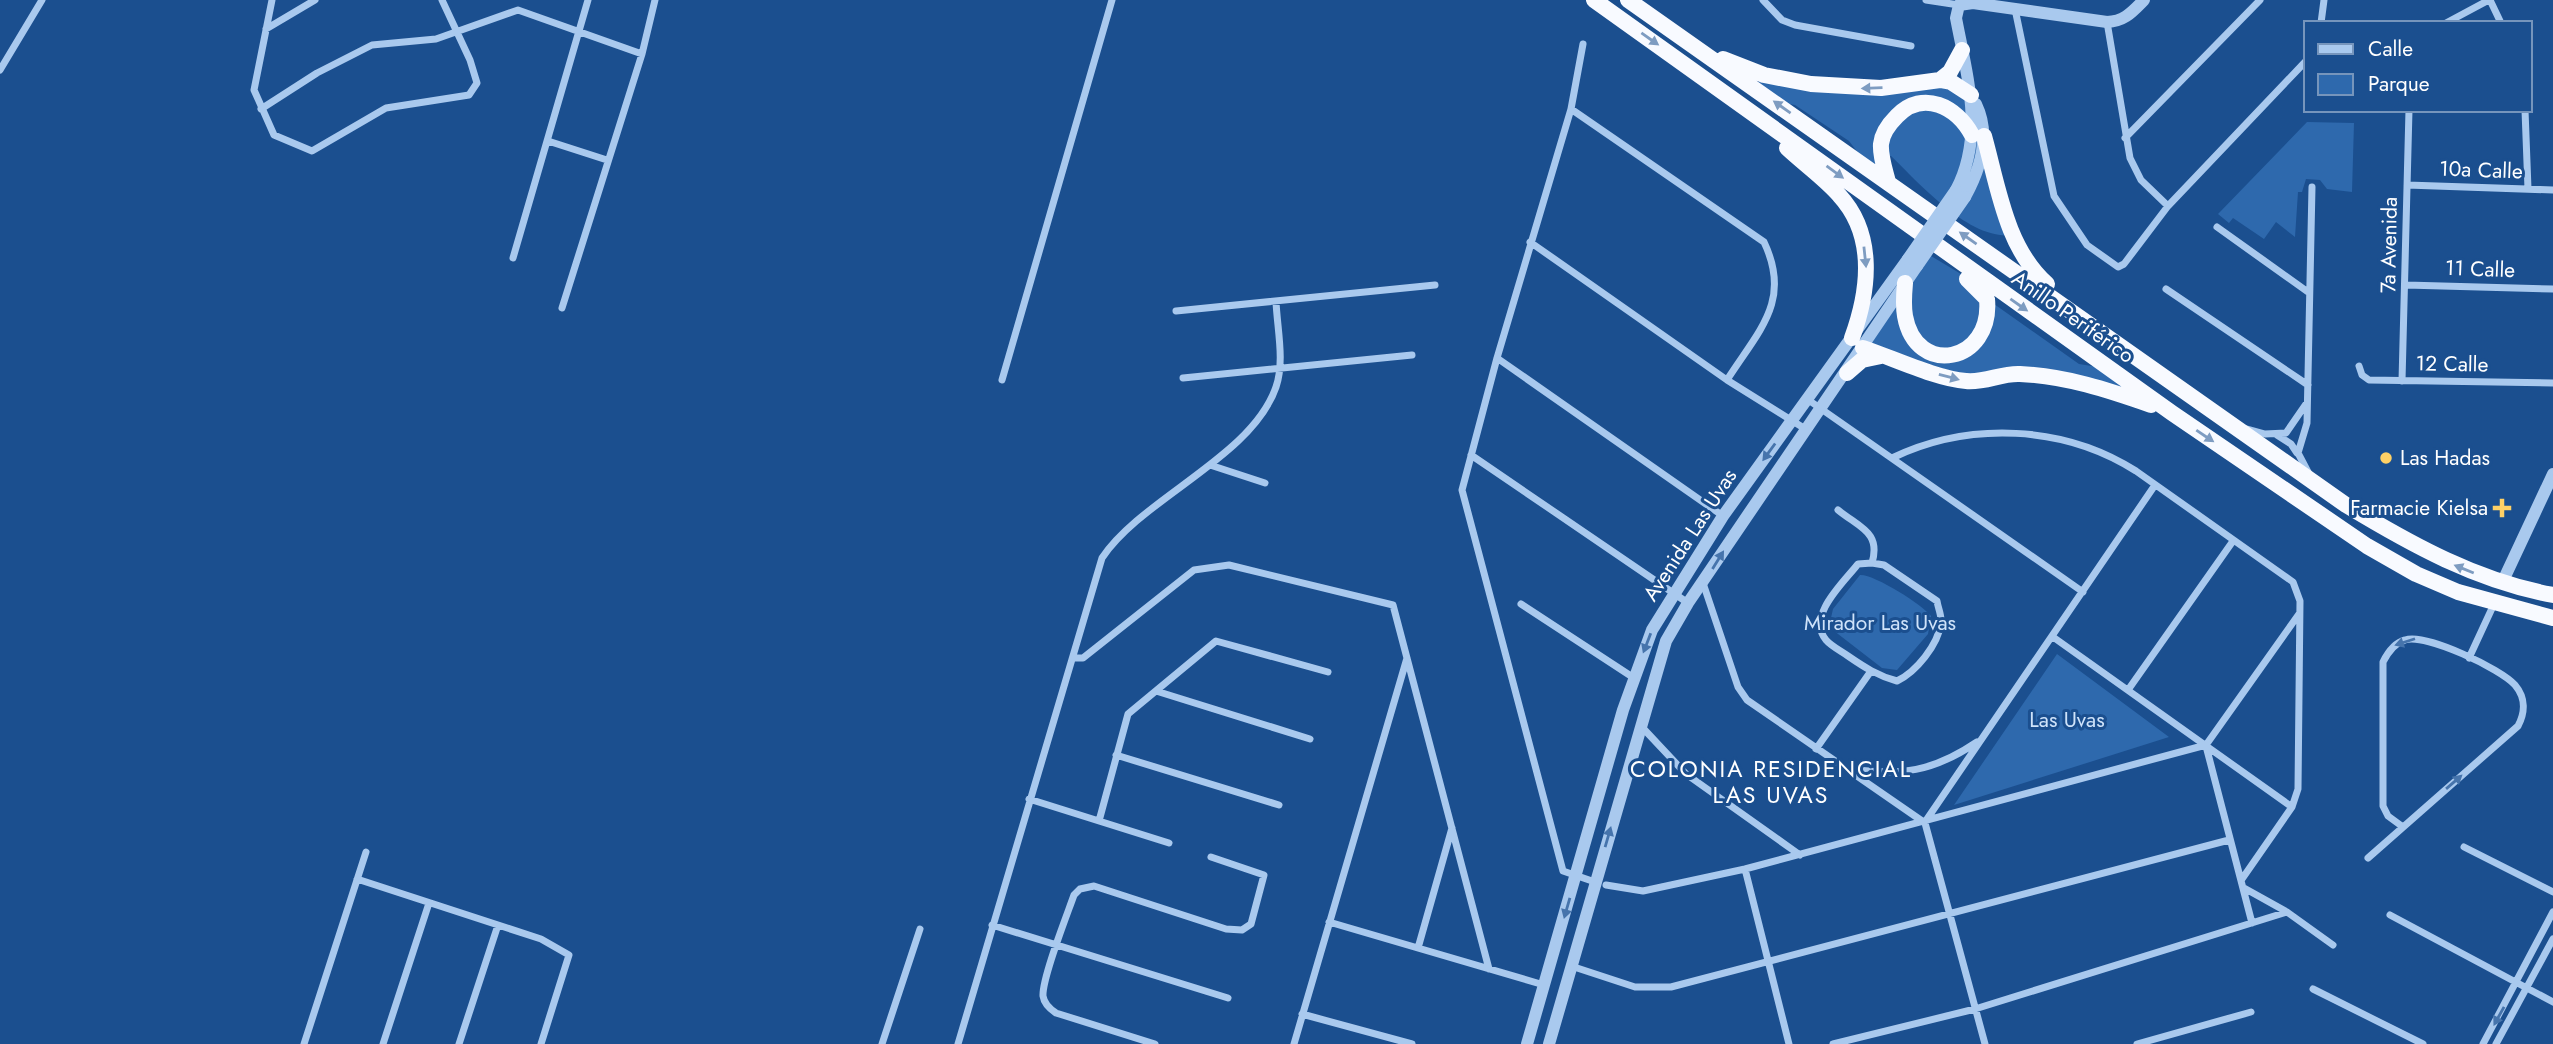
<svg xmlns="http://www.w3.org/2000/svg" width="2553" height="1044" viewBox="0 0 2553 1044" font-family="Jost,sans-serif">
	<rect width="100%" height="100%" fill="#1b4f8f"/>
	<path fill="#2e69ad" d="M1764,75L1962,87L2013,235C1970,241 1920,184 1891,156L1882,158L1871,170L1849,141L1795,105L1772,101L1754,88Z
		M2307,122L2354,123L2352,192L2327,189L2320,180L2306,179L2302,192H2298L2295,237L2276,222L2264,239L2233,218L2229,223L2218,214Z
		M1926,253L1961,274L1987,299L2079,364L2110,369L2132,384L2124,395L2080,382L1987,380L1863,348Z
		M1860,575C1874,574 1923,605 1931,616L1928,634L1897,670L1882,668L1829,627L1833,609Z
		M2057,654L2169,737L1954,805Z"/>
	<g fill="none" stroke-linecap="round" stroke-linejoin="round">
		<path stroke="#a9c9ee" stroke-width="7" d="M272,0L254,90L274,135L312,151L386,108L469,95L477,83L470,60L442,0
			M1763,0L1782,20L1795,25L1911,46
			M1926,0L1959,5
			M2490,0L2501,23
			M2015,9L2054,196L2087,245L2118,267L2124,264L2168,206L2306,61
			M2107,22L2130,158L2141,180L2168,206
			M2321,23L2324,0
			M2446,23L2489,0
			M266,29L315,0
			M1583,44L1571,109L1497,358L1462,490L1563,871L1595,882
			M0,70L42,0
			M261,109L317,73L372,45L436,39L518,10L642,54
			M1571,109L1764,242C1792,301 1759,330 1727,380
			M2525,110L2528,189
			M2125,138L2260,0
			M548,141L607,160
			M2407,185L2553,190
			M2217,227L2308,292
			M1530,242L1727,380L1807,430
			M513,258L588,0
			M2406,285L2553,289
			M2166,289L2308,385
			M562,308L642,54L655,0
			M1176,311L1435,285
			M1497,358L1723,516
			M2359,366L2362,375L2369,380L2553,383
			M1183,378L1412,355
			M1002,380L1112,0
			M2402,381L2409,110
			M1807,399L2083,592
			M2247,429L2265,434L2286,433L2306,404
			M2277,435L2291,444L2297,453
			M1471,455L1688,603
			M1892,458C1969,421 2064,425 2136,471L2293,582L2300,601L2298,789L2292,807L2242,879
			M1210,465L1265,483
			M2308,472L2298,453L2307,423L2312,187
			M1838,510C1860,528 1881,532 1872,563
			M1872,563L1884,565L1937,601C1938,608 1942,616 1941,623C1938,645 1916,672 1897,681C1878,676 1864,667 1848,656C1841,651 1831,646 1826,640C1806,616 1844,582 1858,564Z
			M1703,583L1738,687L1747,700L1925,823L1985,1044
			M1521,604L1634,678
			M2053,637L2292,807
			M1073,658H1083L1194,570L1229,565L1393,605L1489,969
			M2469,658L2494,604
			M2128,690L2233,541
			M1156,691L1310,739
			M1640,725L1686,774L1800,855
			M2206,746L2252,923
			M1816,749L1871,671
			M1116,755L1279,805
			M1849,769C1901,776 1933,772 1977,742
			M1029,799L1169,843
			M1099,821L1128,714L1216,641L1328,672
			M1925,822L2155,485
			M2464,847L2553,892
			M2368,858L2518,726C2525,713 2526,698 2515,685C2501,669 2426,633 2405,640C2394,643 2388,652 2383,662V806L2388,816L2403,827
			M1745,869L1789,1044
			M357,879L541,939L569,955L541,1044
			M1606,885L1643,891L1745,869L2206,745L2299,614
			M2244,888L2287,912L2333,945
			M2390,915L2553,1002
			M1329,922L1544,985
			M992,925L1228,998
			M1418,948L1452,828
			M1571,966L1635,987H1671L2229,840
			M2313,989L2423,1044
			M1302,1014L1412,1044
			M304,1044L366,852
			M383,1044L429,903
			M459,1044L498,925
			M882,1044L920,929
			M958,1044L1102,558C1142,498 1252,457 1276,387C1285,361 1277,328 1276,301
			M1155,1044L1056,1013C1050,1009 1044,1003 1043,996C1042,978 1067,915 1074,895L1080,889L1094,886L1226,929L1242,930L1251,924L1264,875L1211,857
			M1294,1044L1407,658
			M1833,1044L1975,1009L2287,912
			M2137,1044L2251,1012
			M2483,1044L2553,912
			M2496,1044L2553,939"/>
		<path stroke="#a9c9ee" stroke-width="12" d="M1956,190C1985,135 1967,76 1956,18L1959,5L1973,3L2107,22C2125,21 2132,12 2144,0
			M1965,197C1981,168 1991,135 1976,104
			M2502,583L2553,474
			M1527,1044L1623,710L1652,630L1723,516L1908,259
			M1549,1044L1666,641L1688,603L1917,266"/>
		<path stroke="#f8faff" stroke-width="16" d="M1594,0L2172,413L2367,546L2416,574L2458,592L2553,618
			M1628,0L2346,505C2412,545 2477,581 2553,595
			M1723,59L1764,75L1811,84L1881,88L1940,80L1951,82L1971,95
			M1940,80L1950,72L1962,50
			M1984,136C1998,186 2006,248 2047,284
			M1787,148C1804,164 1824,178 1839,195C1876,235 1869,291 1852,338
			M1888,182C1885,170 1880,156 1881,144C1882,133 1890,123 1897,116C1923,89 1957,107 1972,135
			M1905,283C1904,294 1903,305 1905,316C1916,378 1993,363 1987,299L1967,279
			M1863,348C1893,358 1937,379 1966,381C1985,383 2001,373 2020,374C2066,376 2108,390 2151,405
			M1847,373L1862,360L1881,356"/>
		<path stroke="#a9c9ee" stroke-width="12" d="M1908,259L1956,190
			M1917,266L1965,197"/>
	</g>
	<defs><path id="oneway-solid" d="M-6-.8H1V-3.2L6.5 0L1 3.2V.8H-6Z" transform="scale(1.75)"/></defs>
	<g fill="#7e9cc1">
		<use href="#oneway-solid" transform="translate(1650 39) rotate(35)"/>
		<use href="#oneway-solid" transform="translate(1872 88) rotate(178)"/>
		<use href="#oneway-solid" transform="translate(1782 107) rotate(-145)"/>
		<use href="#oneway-solid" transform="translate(1835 172) rotate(36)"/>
		<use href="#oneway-solid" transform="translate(1968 238) rotate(-145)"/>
		<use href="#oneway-solid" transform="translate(1865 257) rotate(84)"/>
		<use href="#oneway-solid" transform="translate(2019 305) rotate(35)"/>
		<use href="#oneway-solid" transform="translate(1949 377) rotate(15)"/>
		<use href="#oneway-solid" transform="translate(2205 436) rotate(34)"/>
		<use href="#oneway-solid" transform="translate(2464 569) rotate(-158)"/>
	</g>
	<g fill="#4674ac">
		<use href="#oneway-solid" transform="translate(1769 452) rotate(126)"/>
		<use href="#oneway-solid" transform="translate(1718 560) rotate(-58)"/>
		<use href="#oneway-solid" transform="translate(2405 642) rotate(162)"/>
		<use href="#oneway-solid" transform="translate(1647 643) rotate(111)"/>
		<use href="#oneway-solid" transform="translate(2454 782) rotate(-41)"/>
		<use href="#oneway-solid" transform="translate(1608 837) rotate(-74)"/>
		<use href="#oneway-solid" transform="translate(1567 908) rotate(106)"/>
		<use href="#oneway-solid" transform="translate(2499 1016) rotate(119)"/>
	</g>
	<g fill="#ffd166" stroke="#1b4f8f" stroke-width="2.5">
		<circle cx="2386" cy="458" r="7"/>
		<path d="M2498.5 497.5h7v7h7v7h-7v7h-7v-7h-7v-7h7z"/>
	</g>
	<g text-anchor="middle" stroke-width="6" stroke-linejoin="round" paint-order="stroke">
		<g font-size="21" fill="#fff" stroke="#1b4f8f">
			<text transform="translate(2481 170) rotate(2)" y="7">10a Calle</text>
			<text transform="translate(2389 245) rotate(-89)" y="7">7a Avenida</text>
			<text transform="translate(2480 269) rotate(2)" y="7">11 Calle</text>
			<text transform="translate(2073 317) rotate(35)" y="7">Anillo Periférico</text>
			<text transform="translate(2452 364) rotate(1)" y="7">12 Calle</text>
			<text transform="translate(1690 535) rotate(-57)" y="7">Avenida Las Uvas</text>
		</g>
		<g font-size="21" fill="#fff" stroke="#1b4f8f" text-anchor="start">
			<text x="2400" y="465">Las Hadas</text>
			<text x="2488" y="515" text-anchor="end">Farmacie Kielsa</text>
		</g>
		<g font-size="21" fill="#cfe3fa" stroke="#1b4f8f">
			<text x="1880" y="630">Mirador Las Uvas</text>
			<text x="2067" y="727">Las Uvas</text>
		</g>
		<g font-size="23" letter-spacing="2" fill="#fff" stroke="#1b4f8f">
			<text x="1771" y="777">COLONIA RESIDENCIAL<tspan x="1771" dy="26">LAS UVAS</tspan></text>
		</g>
	</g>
	<rect x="2304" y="21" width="228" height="91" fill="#1b4f8f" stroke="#7695bc" stroke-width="2"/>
	<rect x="2318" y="44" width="35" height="10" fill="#a9c9ee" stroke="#7695bc" stroke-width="2"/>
	<text x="2368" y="56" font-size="21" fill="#ffffff">Calle</text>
	<rect x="2318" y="74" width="35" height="21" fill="#2e69ad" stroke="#7695bc" stroke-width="2"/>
	<text x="2368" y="91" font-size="21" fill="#ffffff">Parque</text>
</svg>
